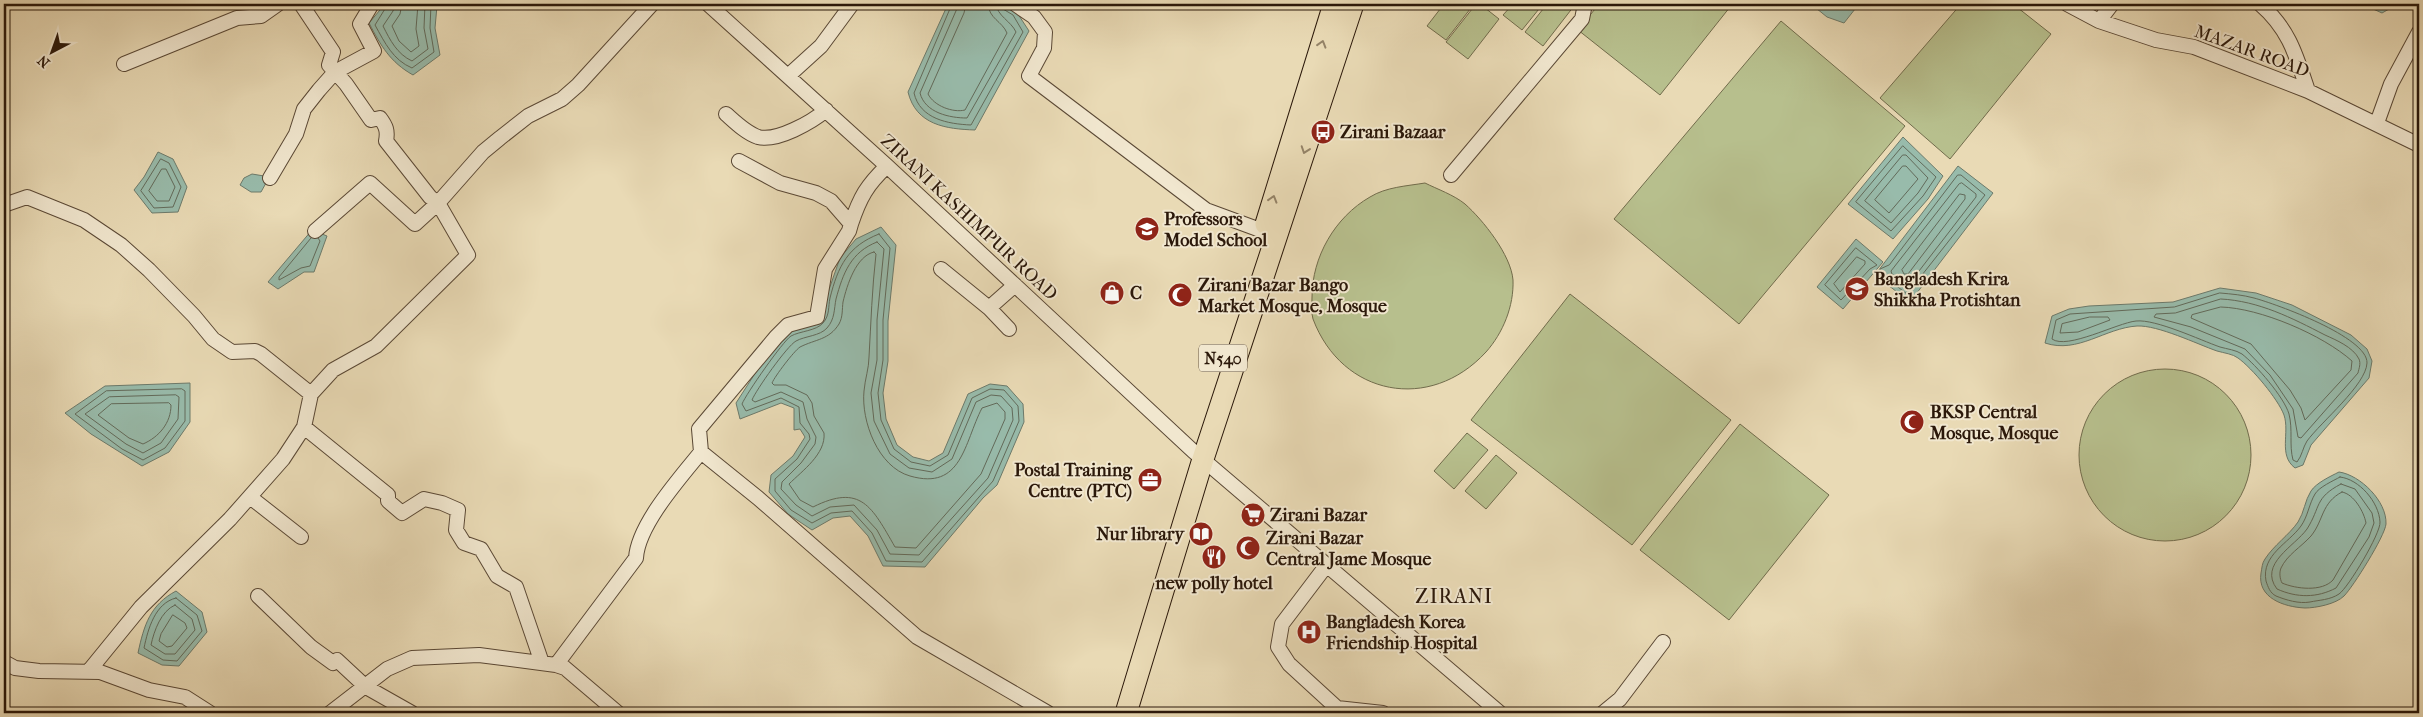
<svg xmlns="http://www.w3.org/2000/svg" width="2423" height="717" viewBox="0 0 2423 717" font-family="'IM FELL French Canon',serif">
	<rect width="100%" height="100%" fill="#e9dab5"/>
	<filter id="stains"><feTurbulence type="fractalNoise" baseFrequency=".004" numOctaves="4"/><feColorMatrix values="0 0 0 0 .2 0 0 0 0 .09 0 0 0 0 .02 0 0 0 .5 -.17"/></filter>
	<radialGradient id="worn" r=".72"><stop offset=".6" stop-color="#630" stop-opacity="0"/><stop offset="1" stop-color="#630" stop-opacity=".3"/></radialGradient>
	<path fill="#b7bf8d" stroke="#716c4c" d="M1444,4H1474L1446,40L1427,26Z
		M1476,4H1480L1499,19L1468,59L1446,42Z
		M1513,4H1543L1522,30L1503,15Z
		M1547,4H1571L1574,6L1543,46L1525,32Z
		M1599,4H1726L1730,7L1660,95L1578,30Z
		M1961,4H2013L2051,34L1950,159L1880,98Z
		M1781,21L1905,126L1739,324L1614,219Z
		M1425,183C1437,189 1454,195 1465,204C1483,220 1511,255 1513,280C1514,306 1503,333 1486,352C1430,413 1342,396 1313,319C1311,313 1312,304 1312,297C1312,257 1335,217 1370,197C1386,187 1407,186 1425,183Z
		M1570,294L1731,420L1632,545L1471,420Z
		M2079 455a86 86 0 1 1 172 0a86 86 0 1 1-172 0Z
		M1740,424L1829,495L1729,620L1640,550Z
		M1467,433L1488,450L1454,489L1434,471Z
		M1496,455L1517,473L1486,509L1465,491Z"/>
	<path fill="#98bbab" stroke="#6c7a6b" d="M385,4H434L437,6L435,28L440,55L413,75C390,62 381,46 369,23Z
		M948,4H1004L1016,11L1029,31L975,130C946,129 916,125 908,92Z
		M1811,4H1859L1844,23L1827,17Z
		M2362,4H2398L2382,13Z
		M1903,137L1943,176L1928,199L1893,239L1848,204Z
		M158,152L173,159L187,187L178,212L152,213L134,190L144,177Z
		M1958,166L1993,193L1910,302L1875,275Z
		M252,174L264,176L266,183L261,192H251L240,185L244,178Z
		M881,227L896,245L888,321V361L883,393L886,419L897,445L913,457L929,461L943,453L968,394L990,384L1007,386L1023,404L1024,422L997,485L983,498L925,567L883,566L868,536L850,516L833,518L812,530L788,514L769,492L771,475L793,456L805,437L800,429L794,430V408L781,403L740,419L736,403L756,372L787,332L818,321L840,258L856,239Z
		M312,230L327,236L314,272H304L278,289L268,282Z
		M1856,239L1883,262L1843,309L1817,287Z
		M2220,288L2256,293L2292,305L2351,335L2367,349L2372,361L2369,378L2311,445L2303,465L2295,468C2278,455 2290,433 2284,415C2278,399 2252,368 2238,358C2233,354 2224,353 2217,351C2197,344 2158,325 2137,326C2105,328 2078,354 2045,343L2052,316L2069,309L2089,306L2173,302Z
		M190,383V422L169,452L142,466L91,434L65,413L105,386Z
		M2339,472C2360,475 2387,501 2386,524C2385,536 2353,587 2344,596C2336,604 2316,608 2305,608C2284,607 2257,598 2261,573C2262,568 2262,563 2265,559C2274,545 2289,535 2298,522C2304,513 2305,500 2311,491C2316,483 2331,476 2339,472Z
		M176,591L202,612L207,632L179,666L162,665L138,653C144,625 150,605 176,591Z"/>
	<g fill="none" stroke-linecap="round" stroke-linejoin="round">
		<path stroke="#626a5a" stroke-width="1" d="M388,4L375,25C385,43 393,60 412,68L434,52L430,28L431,4
			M395,4L393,11L383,26C390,40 397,54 412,61L428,49L424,28L425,4
			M402,4L400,14L392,26L399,41L411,52L419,46L416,29L418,4
			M952,4L914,93C920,119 948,124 971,125L1023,32L1013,15L1003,9L1002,4
			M959,4L920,93C925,113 950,118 967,118L1016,32C1011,21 997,16 996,4
			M966,4L964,13L928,94C934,106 953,113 965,110L1007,33C1002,21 989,19 988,4
			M1903,146L1936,177L1923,196L1891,231L1856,202Z
			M1903,155H1906L1928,178L1918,193L1891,223L1865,201Z
			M161,159L169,163L181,187L173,207L154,208L141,191Z
			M1903,166H1906L1918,179L1889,213L1875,200Z
			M162,169H166L175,187L169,201H157L149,191Z
			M1958,175H1961L1985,195L1907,294L1881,274L1880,269L1889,265Z
			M1962,183L1976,194V197L1909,284L1906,285L1892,274L1891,271L1959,184Z
			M1960,194L1965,195V199L1908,274H1904L1902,270Z
			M879,234L890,248L883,320V360L878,393L881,420L894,449L911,462L930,466L948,455L972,398L990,389L1004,390L1018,406L1019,421L993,481L922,562L886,561L872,533L852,511L831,513L812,523L791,510L775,491V479L797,459L810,439L809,434L800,423L799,407L781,398L746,411L742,404C746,394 783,341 791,336C800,331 816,331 823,323C830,315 828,307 830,298C838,266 848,246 879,234Z
			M311,238L279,277V280L301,268L310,266L320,241L318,238
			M877,242L884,249L877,320V360L871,393L874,421L890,454L909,468L932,472L952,459L976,402L991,395L1001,396L1012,408L1013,420L988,478L919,555L890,554L877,530L854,505L830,507L812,516L796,505L781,489L782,482L801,463L815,444L816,437L807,419L803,402L781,392L755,402L752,400C756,390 787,346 796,341C805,336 820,336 827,328C835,319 834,309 836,299C843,273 851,252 877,242Z
			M1856,248L1877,265L1870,269L1841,300L1825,285Z
			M874,252L876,254C872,289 871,322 869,357C869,368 865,379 864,391C861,421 878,467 910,476C962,491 964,443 982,408L997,403L1005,412V419L981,474L916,548L895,547C872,507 861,483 813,507L800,500L789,484C802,471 826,454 824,433L814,416L812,403L807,395L786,385H774L772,383C775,376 794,351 800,347C816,339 829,340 839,324C843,317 842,309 843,302C847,285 856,256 874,252Z
			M1857,257L1865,261V264L1840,292L1834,284Z
			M2220,293C2232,294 2243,295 2254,298C2276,304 2368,337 2367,363C2366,385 2321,422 2307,441C2303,447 2302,456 2297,462L2293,460C2289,445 2293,430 2289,414C2284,397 2256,365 2242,354C2236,350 2227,349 2220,347C2200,340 2156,319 2136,321C2117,323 2067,350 2052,339L2056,320L2070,314L2174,307Z
			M2221,299C2259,301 2292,318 2325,335C2336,340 2353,347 2359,359C2361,364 2359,368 2358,373L2301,438L2298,437L2293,409L2270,375L2245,349L2191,327L2154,317L2156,314L2175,313Z
			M2221,307C2260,308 2323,335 2352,361L2351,370L2305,420L2301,408L2290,390L2251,344L2191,318L2192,315Z
			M2090,317H2108L2110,320L2078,332L2060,333L2062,324Z
			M182,389L185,391V421L165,448L143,460L122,449L75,414L106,391Z
			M176,395L179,397L178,419L161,443L143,453L126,444L85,414L109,397Z
			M169,403L171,405C171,423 159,437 143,444L129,438L98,415L111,404Z
			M2340,477C2359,479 2379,502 2380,522C2381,533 2348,588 2339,594C2330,600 2319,600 2310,602C2299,604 2286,600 2276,596C2270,593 2268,587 2266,581C2261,555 2289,543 2301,526C2308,516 2309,504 2315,494C2319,487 2333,481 2340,477Z
			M2341,484L2355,489L2372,513L2374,523L2369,537L2336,588C2317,598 2297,598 2277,589C2258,564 2295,546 2307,529C2321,507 2314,498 2341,484Z
			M2342,492C2354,494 2364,512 2366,523L2333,580C2322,592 2296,589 2282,583C2280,579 2279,573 2281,568C2287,555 2301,547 2311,536C2324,520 2321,503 2342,492Z
			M176,598L197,615L202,631L177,661L163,660L144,648C148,629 155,603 176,598Z
			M175,605L192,619L195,630L175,654H165L151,645C154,631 161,611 175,605Z
			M173,615L185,623L187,628L172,646L167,647L159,641L161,634Z"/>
		<defs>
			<path id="minor" d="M301,4L333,52L329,65L346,84L371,120L380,118C386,126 388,131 386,141L430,197L438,203L415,224L370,183L315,231
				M708,4L887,166L1193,451L1500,713
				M1015,4L1034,17L1045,32L1044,48L1029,76L1206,210L1263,231
				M2067,4L2099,21L2156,40L2194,47L2308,91L2419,145
				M2260,4C2289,29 2296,55 2308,91
				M2099,21L2112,4
				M124,64L237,18L261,16L278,4
				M788,76L821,46L852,4
				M726,114C735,122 746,133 758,137C777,142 812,122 826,110
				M2377,123L2391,84L2419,32
				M739,161L780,183L816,193L831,201L851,224L849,231L825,269L817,317L788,325L776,337L699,429L701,452L758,498L917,637L1048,713
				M1451,175L1582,19L1585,4
				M270,178L296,134L304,109L319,90L335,72L374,51L360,24L372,4
				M4,205L27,197L84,220L121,245L149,270L194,316L213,339L232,352L255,351L261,354L311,394
				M851,224C860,197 867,185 887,166
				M941,269L989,308L1015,285
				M989,308L1009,329
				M304,427L388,495V501L402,513L424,499L442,503L458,510L456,530L464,543L481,549L497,576L516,587L542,663
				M250,497L301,537
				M1326,566L1282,624L1278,647L1289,664L1337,708L1383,713
				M258,596L311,647L333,663L337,660L366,687L412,713
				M4,662L15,668L39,671L100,672L149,690L185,697L210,713
				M556,665L636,558C638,525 679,479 701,452
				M88,672L141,607L230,519L283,459L304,427L311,394L333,370L376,346L468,255L438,203L483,152L500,138L528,116L562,99L578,85L652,4
				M330,713L387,669L412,658L479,655L556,665L565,668L618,713
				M1603,713L1620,699L1663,642"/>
			<path id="highway" d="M1266,224L1334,4
				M1126,713L1203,459L1353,4"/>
		</defs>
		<use href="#minor" stroke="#5a4835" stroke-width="16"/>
		<use href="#highway" stroke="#2b180a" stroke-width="23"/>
		<use href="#minor" stroke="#f1e7cf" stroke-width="14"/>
		<use href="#highway" stroke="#e9dab5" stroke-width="21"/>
	</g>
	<defs><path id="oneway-chevron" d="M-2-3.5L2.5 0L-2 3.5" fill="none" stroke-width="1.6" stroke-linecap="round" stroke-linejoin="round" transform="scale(1.25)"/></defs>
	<g stroke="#948368">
		<use href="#oneway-chevron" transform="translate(1322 44) rotate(-73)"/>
		<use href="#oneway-chevron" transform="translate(1305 150) rotate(109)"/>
		<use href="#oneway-chevron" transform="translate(1273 199) rotate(-73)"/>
	</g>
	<defs>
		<symbol id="bus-disc" viewBox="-11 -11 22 22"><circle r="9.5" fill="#8f2418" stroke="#f1e7cf"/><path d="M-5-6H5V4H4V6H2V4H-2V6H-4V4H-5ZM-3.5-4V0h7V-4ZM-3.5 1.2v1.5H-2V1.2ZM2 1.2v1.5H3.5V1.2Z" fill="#fff"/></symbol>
		<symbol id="school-disc" viewBox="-11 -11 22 22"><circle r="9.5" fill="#8f2418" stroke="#f1e7cf"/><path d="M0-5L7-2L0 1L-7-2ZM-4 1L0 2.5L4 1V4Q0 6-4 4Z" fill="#fff"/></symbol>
		<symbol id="university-disc" viewBox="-11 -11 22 22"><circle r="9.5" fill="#8f2418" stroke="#f1e7cf"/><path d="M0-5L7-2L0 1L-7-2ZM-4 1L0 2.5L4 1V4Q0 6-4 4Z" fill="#fff"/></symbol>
		<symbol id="shop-disc" viewBox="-11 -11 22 22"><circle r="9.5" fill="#8f2418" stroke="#f1e7cf"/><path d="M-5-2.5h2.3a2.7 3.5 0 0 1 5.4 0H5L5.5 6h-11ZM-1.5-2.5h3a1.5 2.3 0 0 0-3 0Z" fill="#fff"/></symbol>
		<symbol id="mosque-disc" viewBox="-11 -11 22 22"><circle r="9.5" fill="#8f2418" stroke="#f1e7cf"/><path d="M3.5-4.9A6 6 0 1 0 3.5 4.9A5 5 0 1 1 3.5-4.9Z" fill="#fff"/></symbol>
		<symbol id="office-disc" viewBox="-11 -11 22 22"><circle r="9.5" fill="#8f2418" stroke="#f1e7cf"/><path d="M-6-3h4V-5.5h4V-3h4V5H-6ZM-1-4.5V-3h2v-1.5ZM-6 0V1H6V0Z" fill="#fff"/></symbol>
		<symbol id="supermarket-disc" viewBox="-11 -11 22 22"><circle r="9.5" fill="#8f2418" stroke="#f1e7cf"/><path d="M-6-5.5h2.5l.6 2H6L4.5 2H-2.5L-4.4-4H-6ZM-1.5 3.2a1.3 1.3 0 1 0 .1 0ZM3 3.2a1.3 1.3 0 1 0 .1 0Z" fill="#fff"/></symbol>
		<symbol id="library-disc" viewBox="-11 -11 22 22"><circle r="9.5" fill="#8f2418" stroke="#f1e7cf"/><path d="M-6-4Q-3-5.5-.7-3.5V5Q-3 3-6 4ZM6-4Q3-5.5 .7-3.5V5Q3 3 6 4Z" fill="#fff"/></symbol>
		<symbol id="restaurant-disc" viewBox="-11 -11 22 22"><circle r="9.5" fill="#8f2418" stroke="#f1e7cf"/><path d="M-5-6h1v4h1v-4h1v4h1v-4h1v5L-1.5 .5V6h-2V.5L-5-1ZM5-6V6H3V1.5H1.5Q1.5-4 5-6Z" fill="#fff"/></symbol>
		<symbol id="hospital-disc" viewBox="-11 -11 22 22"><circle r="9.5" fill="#8f2418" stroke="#f1e7cf"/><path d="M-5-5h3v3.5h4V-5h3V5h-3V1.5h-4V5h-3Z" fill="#fff"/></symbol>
	</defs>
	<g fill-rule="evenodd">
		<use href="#bus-disc" x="1309" y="118" width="28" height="28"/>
		<use href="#school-disc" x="1133" y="215" width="28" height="28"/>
		<use href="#university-disc" x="1843" y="275" width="28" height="28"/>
		<use href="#shop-disc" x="1098" y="279" width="28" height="28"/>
		<use href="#mosque-disc" x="1166" y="281" width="28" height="28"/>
		<use href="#mosque-disc" x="1898" y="408" width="28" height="28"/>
		<use href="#office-disc" x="1136" y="466" width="28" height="28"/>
		<use href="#supermarket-disc" x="1239" y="501" width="28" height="28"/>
		<use href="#library-disc" x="1187" y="520" width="28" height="28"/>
		<use href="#mosque-disc" x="1234" y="534" width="28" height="28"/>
		<use href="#restaurant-disc" x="1200" y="543" width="28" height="28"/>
		<use href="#hospital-disc" x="1295" y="618" width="28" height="28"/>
	</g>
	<g text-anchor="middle" stroke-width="4" stroke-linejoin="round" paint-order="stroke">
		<rect fill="#f1e7cf" stroke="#665645" stroke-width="1" x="1199" y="344.5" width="48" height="27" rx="4"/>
		<g font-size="16" font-weight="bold" fill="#2b180a">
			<text x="1223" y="364">N540</text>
		</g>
		<g font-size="18" fill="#2b180a" stroke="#f1e7cf">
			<text transform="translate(2252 51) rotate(20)" y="6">MAZAR ROAD</text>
			<text transform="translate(969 217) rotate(43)" y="6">ZIRANI KASHIMPUR ROAD</text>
		</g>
		<g font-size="18" font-weight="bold" fill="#2b180a" stroke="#f1e7cf" text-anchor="start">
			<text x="1340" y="138">Zirani Bazaar</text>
			<text x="1164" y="225">Professors<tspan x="1164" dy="21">Model School</tspan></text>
			<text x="1874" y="285">Bangladesh Krira<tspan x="1874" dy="21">Shikkha Protishtan</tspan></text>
			<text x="1198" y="291">Zirani Bazar Bango<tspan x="1198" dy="21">Market Mosque, Mosque</tspan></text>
			<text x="1130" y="299">C</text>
			<text x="1930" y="418">BKSP Central<tspan x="1930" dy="21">Mosque, Mosque</tspan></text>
			<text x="1132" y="476" text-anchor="end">Postal Training<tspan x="1132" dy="21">Centre (PTC)</tspan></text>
			<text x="1270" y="521">Zirani Bazar</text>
			<text x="1184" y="540" text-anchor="end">Nur library</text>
			<text x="1266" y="544">Zirani Bazar<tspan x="1266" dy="21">Central Jame Mosque</tspan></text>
			<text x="1214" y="589" text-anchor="middle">new polly hotel</text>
			<text x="1326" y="628">Bangladesh Korea<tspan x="1326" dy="21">Friendship Hospital</tspan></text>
		</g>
		<g font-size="20" letter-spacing="1" fill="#2b180a" stroke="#f1e7cf">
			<text x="1454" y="603">ZIRANI</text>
		</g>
	</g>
	<rect width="2423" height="717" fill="none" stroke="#e9dab5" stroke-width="20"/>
	<rect x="5" y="5" width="2413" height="707" fill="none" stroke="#2b180a" stroke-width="2.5"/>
	<rect x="10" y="10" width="2403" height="697" fill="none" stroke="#2b180a"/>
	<g transform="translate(52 52) rotate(221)" stroke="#f1e7cf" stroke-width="4" paint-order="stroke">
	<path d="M0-4L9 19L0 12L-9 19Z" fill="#2b180a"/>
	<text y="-8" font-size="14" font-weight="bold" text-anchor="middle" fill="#2b180a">N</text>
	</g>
	<rect width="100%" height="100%" filter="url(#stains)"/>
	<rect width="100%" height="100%" fill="url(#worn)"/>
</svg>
